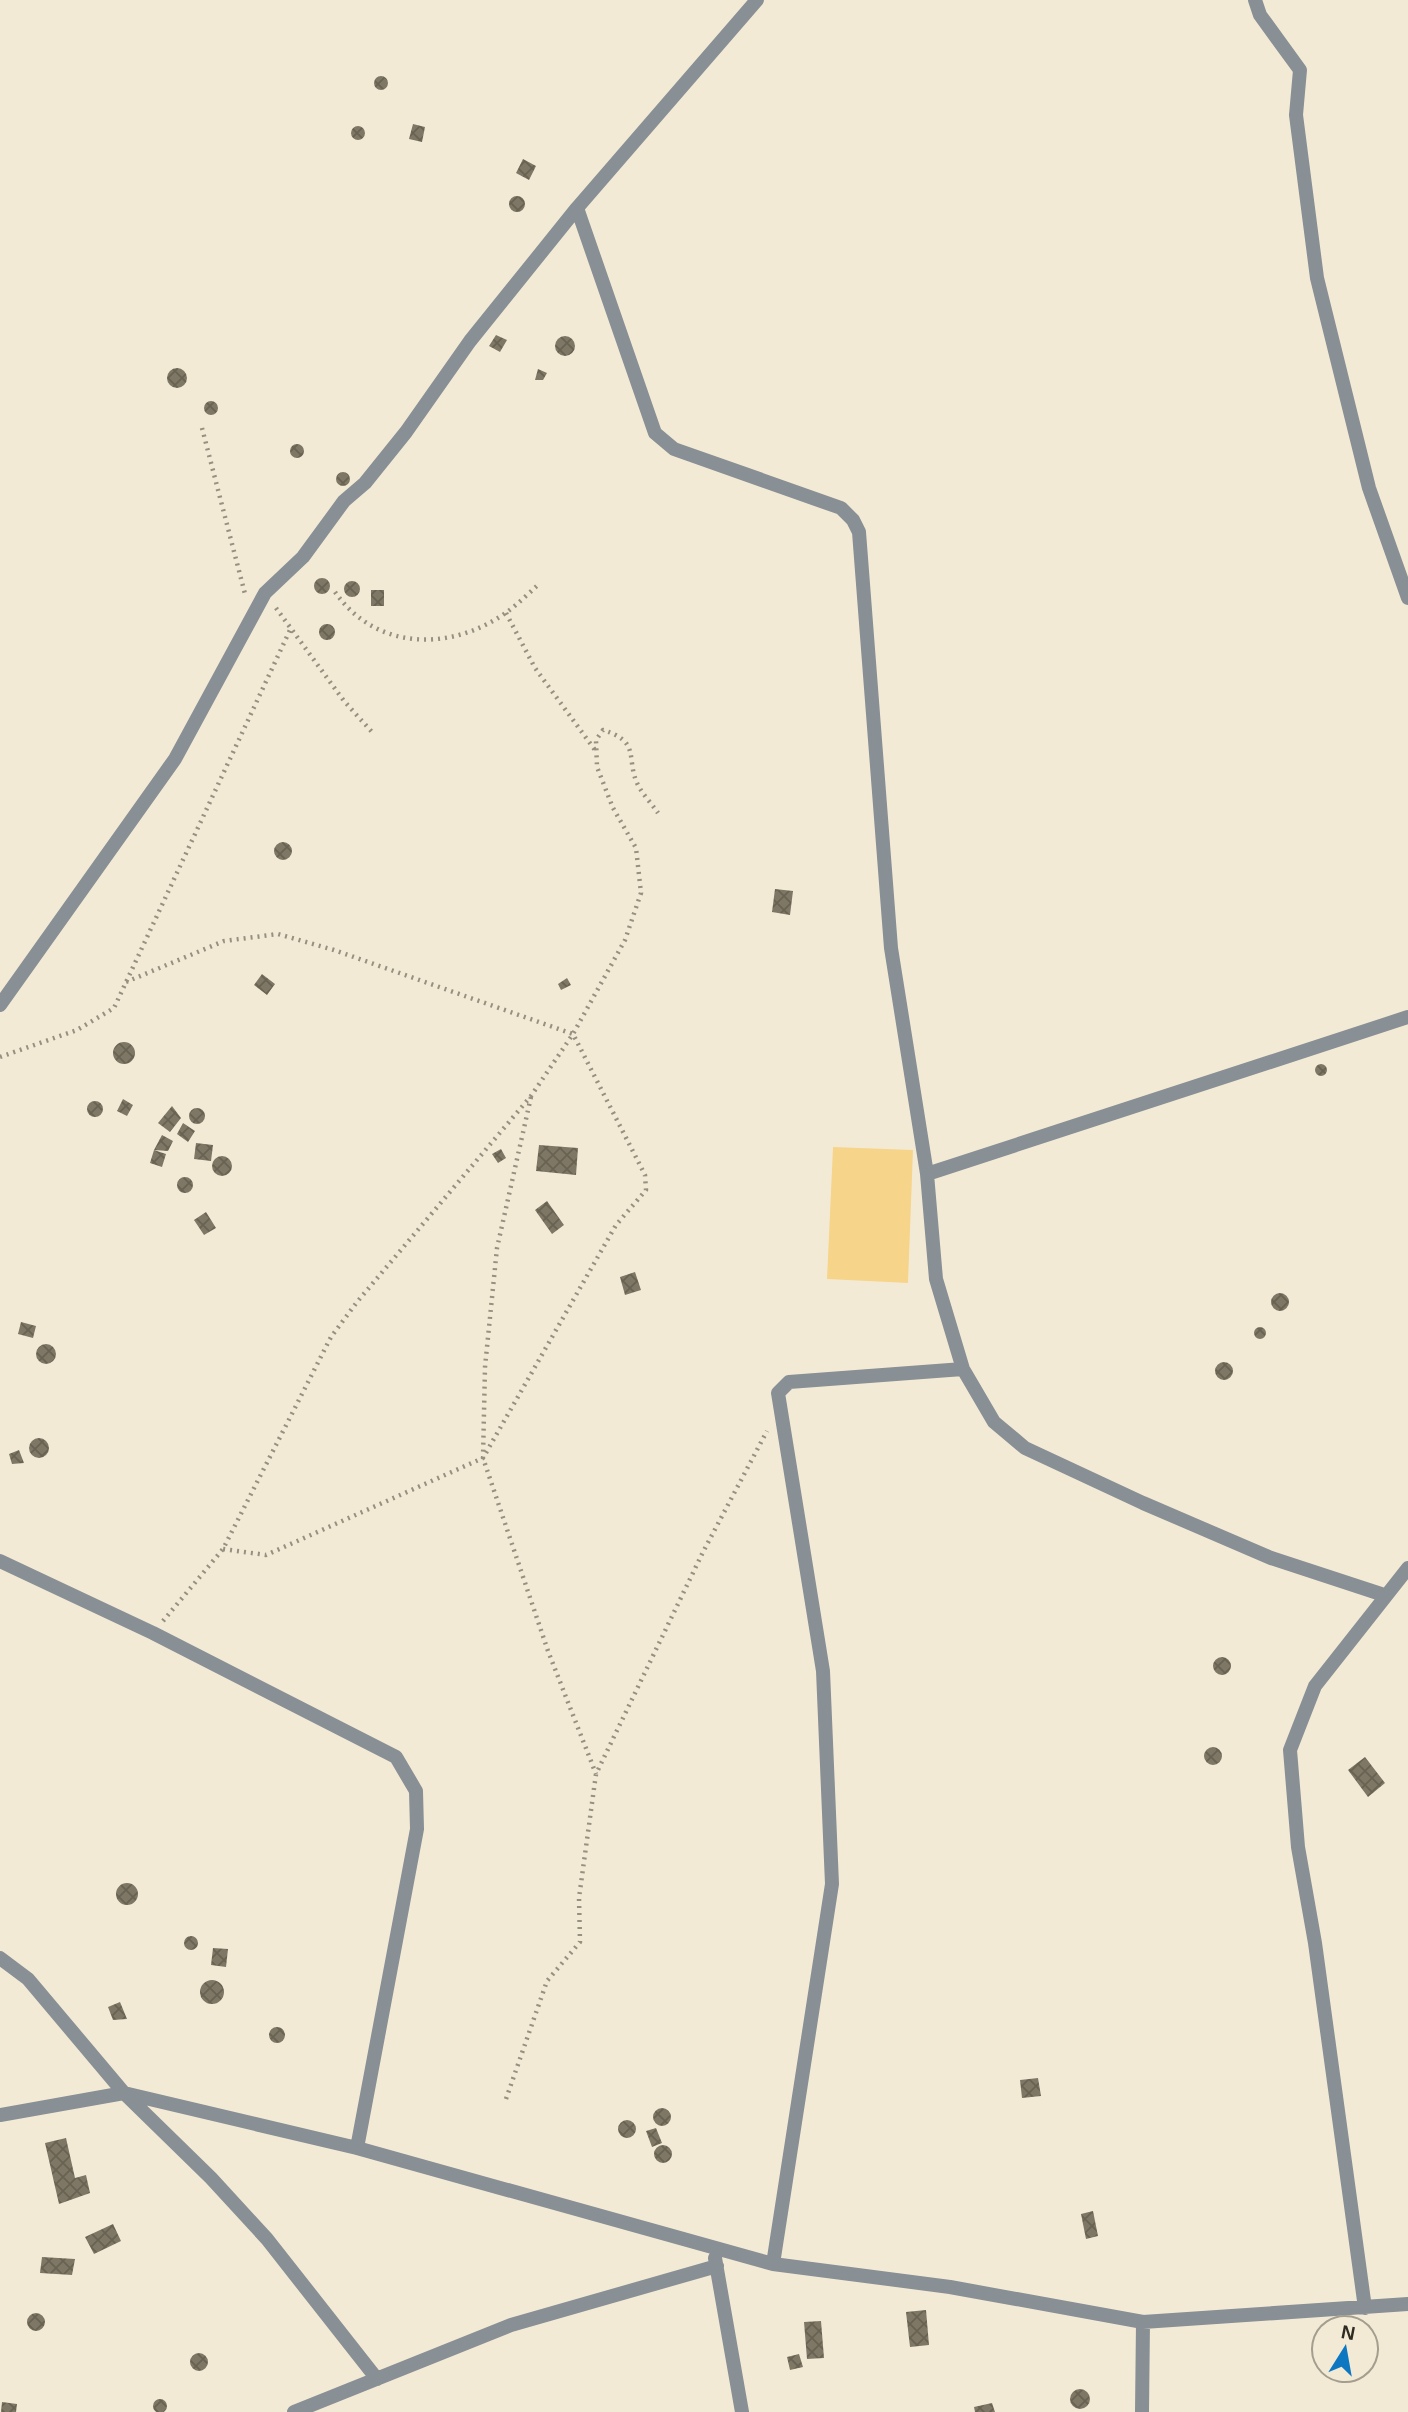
<svg xmlns="http://www.w3.org/2000/svg" width="1408" height="2412" viewBox="0 0 1408 2412" font-family="Helvetica,sans-serif">
	<defs>
		<pattern id="building-cross-hatch" width="8" height="8" patternUnits="userSpaceOnUse" patternTransform="scale(1.75)"><rect width="8" height="8" fill="#7f7765"/><path d="M0 0l8 8M0 8l8-8" fill="none" stroke="#686253"/></pattern>
	</defs>
	<rect width="100%" height="100%" fill="#f3ead6"/>
	<path fill="#f6d58b" d="M833,1147L913,1150L908,1283L827,1279Z"/>
	<path fill="url(#building-cross-hatch)" d="M374 83a7 7 0 1 1 14 0a7 7 0 1 1-14 0Z
		M413,124L425,127L422,142L409,139Z
		M351 133a7 7 0 1 1 14 0a7 7 0 1 1-14 0Z
		M523,159L536,166L529,180L516,173Z
		M509 204a8 8 0 1 1 16 0a8 8 0 1 1-16 0Z
		M496,335L507,340L500,352L489,346Z
		M555 346a10 10 0 1 1 20 0a10 10 0 1 1-20 0Z
		M167 378a10 10 0 1 1 20 0a10 10 0 1 1-20 0Z
		M538,369L547,373L543,380H535Z
		M204 408a7 7 0 1 1 14 0a7 7 0 1 1-14 0Z
		M290 451a7 7 0 1 1 14 0a7 7 0 1 1-14 0Z
		M336 479a7 7 0 1 1 14 0a7 7 0 1 1-14 0Z
		M314 586a8 8 0 1 1 16 0a8 8 0 1 1-16 0Z
		M344 589a8 8 0 1 1 16 0a8 8 0 1 1-16 0Z
		M371,590H384V606H371Z
		M319 632a8 8 0 1 1 16 0a8 8 0 1 1-16 0Z
		M274 851a9 9 0 1 1 18 0a9 9 0 1 1-18 0Z
		M775,889L793,891L790,915L772,912Z
		M262,974L275,984L267,995L254,985Z
		M567,978L571,985L561,990L558,984Z
		M113 1053a11 11 0 1 1 22 0a11 11 0 1 1-22 0Z
		M1315 1070a6 6 0 1 1 12 0a6 6 0 1 1-12 0Z
		M123,1099L133,1105L127,1116L117,1111Z
		M87 1109a8 8 0 1 1 16 0a8 8 0 1 1-16 0Z
		M172,1106L181,1118L170,1132L158,1123Z
		M189 1116a8 8 0 1 1 16 0a8 8 0 1 1-16 0Z
		M183,1123L195,1131L188,1142L177,1134Z
		M162,1135L173,1141L168,1151L154,1150L166,1154L162,1167L150,1163L154,1150Z
		M196,1143L213,1145L211,1161L194,1159Z
		M539,1145L578,1148L576,1175L536,1171Z
		M501,1149L506,1158L498,1163L492,1154Z
		M212 1166a10 10 0 1 1 20 0a10 10 0 1 1-20 0Z
		M177 1185a8 8 0 1 1 16 0a8 8 0 1 1-16 0Z
		M547,1201L564,1225L552,1234L535,1210Z
		M206,1212L216,1228L204,1235L194,1220Z
		M635,1272L641,1290L625,1295L620,1277Z
		M1271 1302a9 9 0 1 1 18 0a9 9 0 1 1-18 0Z
		M21,1322L36,1326L33,1338L18,1334Z
		M1254 1333a6 6 0 1 1 12 0a6 6 0 1 1-12 0Z
		M36 1354a10 10 0 1 1 20 0a10 10 0 1 1-20 0Z
		M1215 1371a9 9 0 1 1 18 0a9 9 0 1 1-18 0Z
		M29 1448a10 10 0 1 1 20 0a10 10 0 1 1-20 0Z
		M19,1450L24,1463L12,1464L9,1454Z
		M1213 1666a9 9 0 1 1 18 0a9 9 0 1 1-18 0Z
		M1204 1756a9 9 0 1 1 18 0a9 9 0 1 1-18 0Z
		M1365,1757L1385,1783L1368,1797L1348,1770Z
		M116 1894a11 11 0 1 1 22 0a11 11 0 1 1-22 0Z
		M184 1943a7 7 0 1 1 14 0a7 7 0 1 1-14 0Z
		M213,1948L228,1949L226,1967L211,1965Z
		M200 1992a12 12 0 1 1 24 0a12 12 0 1 1-24 0Z
		M120,2002L127,2019L113,2020L108,2007Z
		M269 2035a8 8 0 1 1 16 0a8 8 0 1 1-16 0Z
		M1038,2078L1041,2096L1022,2098L1020,2080Z
		M653 2117a9 9 0 1 1 18 0a9 9 0 1 1-18 0Z
		M618 2129a9 9 0 1 1 18 0a9 9 0 1 1-18 0Z
		M656,2128L662,2143L652,2147L646,2131Z
		M66,2138L75,2178L86,2175L90,2193L59,2204L45,2143Z
		M654 2154a9 9 0 1 1 18 0a9 9 0 1 1-18 0Z
		M1093,2211L1098,2236L1086,2239L1081,2214Z
		M113,2224L121,2241L94,2254L85,2237Z
		M42,2257L75,2259L72,2275L40,2273Z
		M926,2310L929,2345L910,2347L906,2312Z
		M27 2322a9 9 0 1 1 18 0a9 9 0 1 1-18 0Z
		M821,2321L824,2358L807,2359L804,2322Z
		M190 2362a9 9 0 1 1 18 0a9 9 0 1 1-18 0Z
		M799,2354L803,2367L790,2370L787,2357Z
		M1070 2399a10 10 0 1 1 20 0a10 10 0 1 1-20 0Z
		M153 2406a7 7 0 1 1 14 0a7 7 0 1 1-14 0Z
		M2,2402L17,2404L16,2412H1Z
		M992,2403L995,2412H975L974,2407Z"/>
	<g fill="none" stroke-linecap="round" stroke-linejoin="round">
		<path stroke="#969081" stroke-width="4.5" stroke-dasharray="2 5" stroke-linecap="butt" d="M202,428L245,594
			M335,592C376,651 451,652 507,612C518,604 529,593 539,584
			M276,608L344,701L372,732
			M506,613L535,668L595,750
			M126,982L224,941L278,934L334,950L573,1034L645,1175L646,1190L616,1225L483,1458L266,1555L223,1549
			M0,1057L77,1030L114,1008L290,630
			M531,1097L497,1248L485,1367L483,1458L548,1651L596,1774
			M163,1621L223,1549L331,1337L357,1302L531,1096L573,1034L625,940L641,893L636,848L613,808L597,767L596,740L603,730C642,742 625,759 638,785C643,795 652,804 658,813
			M506,2099L547,1981L580,1942L579,1898L596,1774L703,1552L767,1431"/>
		<path stroke="#888f95" stroke-width="14" d="M1255,0L1260,15L1300,70L1296,115L1317,278L1369,488L1408,598
			M577,208L655,433L674,449L841,508L853,520L859,532L891,948L927,1174L936,1279L963,1369L994,1422L1025,1448L1143,1503L1271,1558L1384,1595
			M0,1005L175,759L265,593L303,557L344,501L365,483L406,432L470,341L577,208L757,0
			M927,1174L1408,1017
			M0,1561L153,1633L396,1757L416,1791L417,1829L357,2148
			M0,1958L28,1979L124,2093L357,2148L773,2264L950,2287L1143,2322L1408,2304
			M0,2115L124,2093L211,2178L267,2239L377,2379
			M715,2258L742,2412
			M773,2264L832,1884L823,1671L778,1393L789,1382L963,1369
			M1365,2308L1315,1943L1298,1847L1290,1750L1315,1686L1408,1568
			M294,2412L511,2325L717,2266
			M1142,2412L1143,2322"/>
	</g>
	<g transform="translate(1345 2349) rotate(11)"><circle r="33" fill="#f3ead6" stroke="#a49e8e" stroke-width="2"/>
	<path d="M0-5L12 26L0 18L-12 26Z" fill="#0e77c2"/>
	<text y="-10" font-size="19" font-weight="bold" text-anchor="middle" fill="#2e2b23">N</text>
	</g>
</svg>
